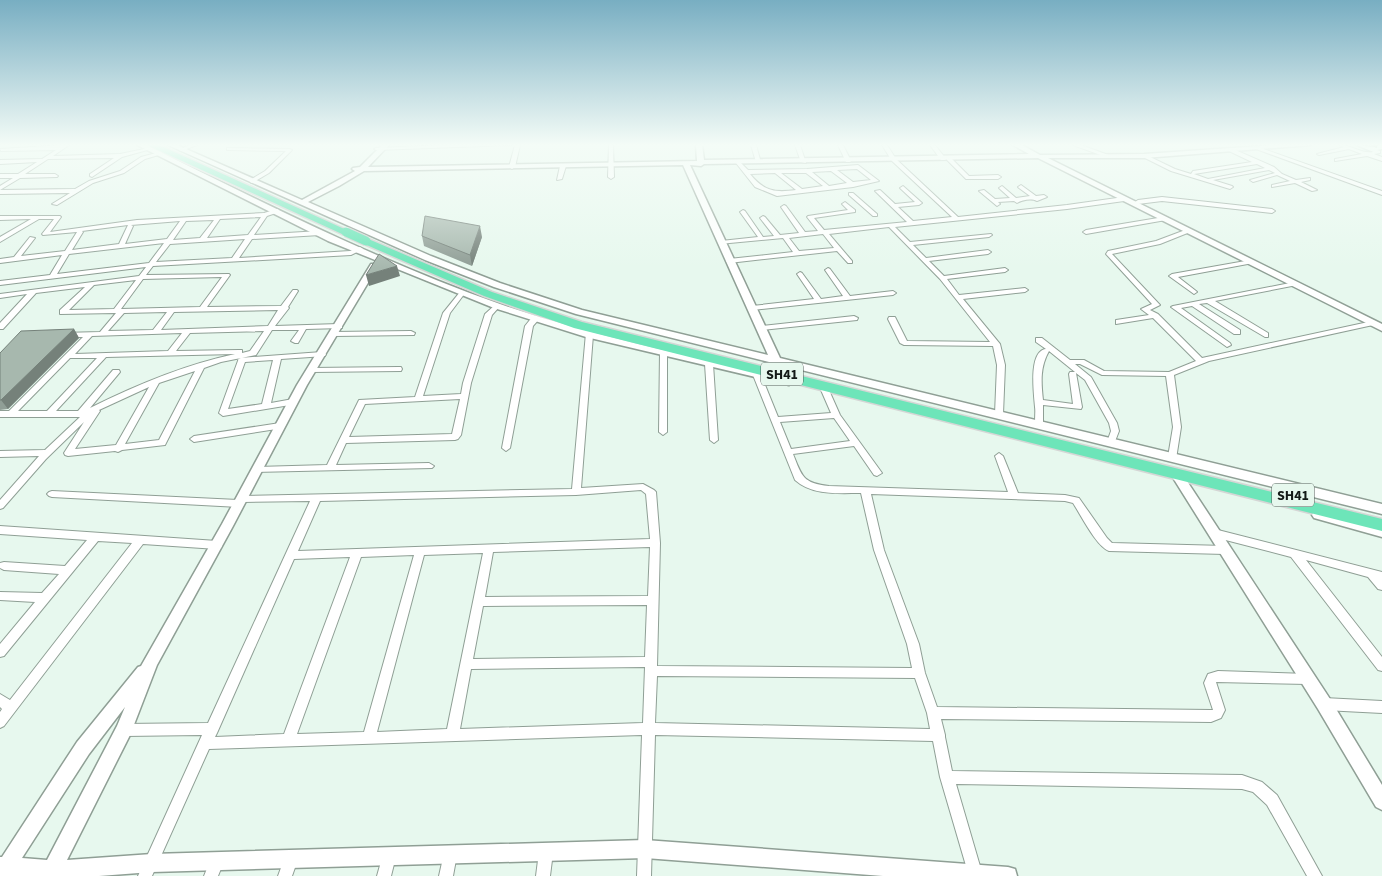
<svg xmlns="http://www.w3.org/2000/svg" width="1382" height="876" viewBox="0 0 1382 876" font-family="'Source Sans 3',sans-serif">
	<rect width="100%" height="100%" fill="#e7f8ee"/>
	<g fill="none" stroke-linecap="round" stroke-linejoin="round">
		<defs>
			<path id="minor" d="M63,145H69L53,156L120,154L149,148L151,149L122,157L92,177L90,176V174L114,158L48,159L25,174H55L58,176L57,177L20,178L0,190V186L13,178H0V174H18L37,162L0,164V160L42,159L56,150L1,151L0,149Z
				M189,145H197L181,151L179,150Z
				M446,145H511L376,150L374,149L376,148Z
				M515,145H520L515,167L512,169L509,167Z
				M609,145H613L614,177L611,179L608,177Z
				M751,145H756L761,163L756,162Z
				M795,145H800L806,163L801,162Z
				M838,145H843L851,161L850,162H846Z
				M882,145H887L896,159L958,217L1067,205L1124,197L1127,199L1124,201L1067,209L895,227L910,242L991,234L992,235L989,237L913,245L926,258L988,250L991,252L988,254L929,261L944,276L1005,268L1008,270L1005,272L947,279L959,295L1025,288L1028,290L1025,292L963,299L1000,344L1005,365L1003,414L1002,416L999,417L995,414L997,365L993,346L904,345L900,343L888,319L889,317H895L907,341L990,342L940,279L889,227L829,234L852,261V263H848L837,251L729,263L726,261L729,259L793,252L783,238L719,244V242L721,241L758,237L740,212L743,210L745,211L763,237L774,236L760,218L763,216L765,217L780,235L799,233L781,207L784,205L786,206L805,232L818,231L807,217L808,216L848,210L842,204L845,202L855,210V212L814,218L824,230L907,222L875,191L880,190L895,204L915,202L901,189L900,188L903,186L922,203L919,205L898,207L913,221L952,217L892,161ZM823,234L834,248L799,251L789,238Z
				M930,145H935L946,159L945,160H941Z
				M1073,145H1081L1111,156L1106,157Z
				M1340,145C1351,145 1362,154 1373,152L1369,149L1371,148L1380,151V153L1374,154L1382,157V161L1367,156L1335,161V159L1362,154L1349,149L1319,155L1317,154L1344,147Z
				M1258,147L1382,191V195L1256,149V147Z
				M227,148L290,149L292,150L269,173L252,183L250,182V180L265,171L286,151L229,150H227Z
				M1229,149H1233L1274,167L1282,174L1296,180L1310,178V180L1301,182L1317,190L1312,191L1295,183L1272,187V185L1290,181L1277,175L1253,182L1250,180L1275,173L1269,170L1213,180L1232,186L1233,187L1230,189L1171,171L1141,156L1146,155L1175,169L1191,174L1193,171L1252,162L1229,151ZM1257,164L1265,168L1208,179L1194,174Z
				M160,152L162,153V154L145,159L124,173L93,183L57,205L52,204L70,193L0,194V190L75,189L89,181L120,171L141,157Z
				M947,158H951L969,176L998,175L1001,177L998,179H966L947,160Z
				M739,161L748,170L807,169L858,165L879,181L853,187L777,196L755,187L736,163ZM857,169L871,180L853,182L837,170ZM831,171L847,183L829,186L812,172ZM775,173L796,190C774,193 764,191 750,174ZM781,173H806L823,186L802,189Z
				M563,164L566,166L562,179L557,180L560,166Z
				M1021,185L1036,196L1044,195L1047,197L1037,201C1031,198 1022,200 1017,203L1014,201L998,202L1000,204L997,206L979,191L984,190L995,199L1010,198L1000,189L999,188L1002,186L1016,198L1030,196L1019,188L1018,187Z
				M849,193H853L877,214V216H873L849,195Z
				M1162,197L1272,209L1275,211L1272,213L1162,201L1138,204L1135,202L1138,200Z
				M277,209L279,210V212L267,216L254,235L320,231L323,233L320,235L252,239L239,258L350,251L360,247L363,249L351,255L153,266L146,275L229,274L230,275L207,307L281,306L293,290H297L298,291L288,307L289,308L275,326L339,324H342V328L306,329L298,343H295L291,341L299,330H272L256,355L221,362L204,368L165,445L122,450L118,452L115,451L68,456L65,455L64,453L84,422L46,459L3,508L0,509V500L39,456L0,457V451L45,450L80,417H0V411H9L83,337H65L61,335L62,333L100,332L116,313L60,314V310L85,287L36,293L3,329H0V323L27,294L0,298V294L139,276L146,267L0,285V281L50,275L62,255L0,263V259L14,257L30,237L35,238L21,256L65,251L77,232L43,235L42,234L54,219H39L0,242V237L31,219L0,220V216H60L61,217L50,232L137,220L264,213ZM261,217L248,235L207,238L220,219ZM214,220L200,238L173,240L186,221ZM180,221L167,239L125,244L133,226L131,225ZM128,225L119,244L72,250L83,232L82,231ZM245,239L232,258L156,262L170,244ZM164,243L149,263L57,274L69,254ZM222,277L200,307L121,309L143,279ZM136,280L114,309L69,310L94,285ZM278,310L268,326L161,330L174,312ZM167,312L153,330L108,331L124,313ZM264,331L250,351L242,353V350H239L176,351L190,333ZM182,333L168,351L75,354L92,336ZM235,354C184,365 136,385 90,408L120,372L119,370H113L78,411H56L106,357ZM70,358H97L47,411H18ZM195,371L159,440L125,444L159,383ZM149,387L116,445L75,449L100,411L99,410Z
				M1164,217L1166,218V220L1086,234L1083,232L1086,230Z
				M1188,229L1191,231L1190,232L1160,244L1112,254L1160,305L1150,310L1158,314L1202,358L1373,321L1377,323L1373,325L1209,361L1174,375L1181,427L1176,459L1173,460L1168,457L1173,427L1166,376L1102,375L1080,364H1075L1091,377L1117,423L1119,431L1114,444H1108L1107,442L1111,431L1109,423L1085,380L1076,373L1082,407L1081,409L1043,405V424L1042,426H1036C1034,420 1036,413 1035,407C1034,394 1028,351 1046,349L1036,342V338H1042L1070,360H1084L1104,371L1169,372L1196,361L1153,318L1116,324V320L1149,315L1141,309L1152,304L1106,254L1108,251L1156,241ZM1049,351L1075,372H1070L1069,374L1073,404L1043,400C1041,382 1040,367 1049,351Z
				M1251,260L1253,261V263L1178,277L1196,291L1197,292L1194,294L1169,276L1172,274Z
				M828,268L830,269L850,296L893,291L896,293L893,295L752,310L748,308L752,306L814,299L797,274L800,272L802,273L821,299L843,296L825,270Z
				M1295,282L1297,283V285L1215,301L1268,333V337H1265L1207,303L1199,304L1240,330V334H1234L1192,306L1181,308L1230,343L1231,345L1227,347L1171,307L1173,306Z
				M462,291L465,293L450,313L423,396L461,394L463,383L485,314L495,305H499L500,306L492,315L471,383L461,435L458,439L455,440L346,443L336,465L429,463L434,466L432,468L254,472L252,470L257,467L327,465L359,400L415,397L443,313L460,292ZM460,399L452,434L349,437L365,404Z
				M533,316H536L540,318L533,326L510,448L506,451L502,448L525,326Z
				M854,316L858,318L857,320L761,330L757,328L761,326Z
				M411,331L415,333L414,335L334,336L330,334L334,332Z
				M586,333H589L593,335L581,488L643,484L654,490L656,492L660,543L657,666L912,668L907,644L874,550L861,493C838,493 813,496 795,480L753,375L757,373L761,375L778,417L831,413L821,390L822,388H828L840,415L882,473L877,476L874,475L854,446L793,454C802,477 803,483 829,486L1008,492L995,456L999,453L1003,456L1018,493L1065,495L1079,498L1107,538L1112,543L1225,546L1229,547L1230,550L1229,553L1225,554L1109,551C1096,546 1081,515 1073,503L1065,501L871,494L884,550L919,644L925,673L937,707L1211,710H1213L1204,683L1208,674L1218,671L1308,674L1312,675L1314,679L1312,683L1308,684L1216,682L1225,710L1221,718L1211,722L941,719L945,735V737L952,771L1242,775L1262,782L1277,795L1322,876H1307L1267,805L1253,792L1242,789L956,784L982,873L981,876H969L940,777L933,741L655,735L651,876H637L642,735L209,749L152,876H138L202,735L124,736L120,734L118,730L120,726L124,724L208,723L310,501L243,502L244,504L242,506L239,507L52,497L49,496L47,494L49,492L52,491L238,500L239,497L242,496L572,489ZM834,418L850,441L791,449L780,422ZM641,490L646,494L650,539L298,551L320,501L576,495ZM650,547L648,596L485,597L493,552ZM483,553L447,729L377,732L424,555ZM414,555L364,732L297,734L361,557ZM350,557L284,734L215,737L217,733L294,559ZM647,605L645,657L473,659L483,606ZM645,667L643,723L460,729L471,669ZM657,676L915,678L927,713L930,729L655,723Z
				M322,352L326,354L325,356L281,359L271,403L293,399L296,400L297,402L296,404L223,416L219,413L239,358ZM273,360L262,404L228,409L245,362Z
				M660,352H663L667,354V432L663,435L659,432Z
				M706,362H709L713,364L718,440L714,443L710,440L705,364Z
				M398,367H401L402,369L401,371L312,372L308,370L312,368Z
				M280,423L284,426L283,428L194,442L190,439L194,436Z
				M0,526L217,541L221,542L222,545L221,548L217,549L143,544L4,726L0,728V712L2,709L0,707V694L10,700L132,543L98,541L4,656L0,657V644L35,602L0,600V592L42,593L59,574L4,570L0,568V563L4,562L65,566L87,540L0,534Z
				M1214,529L1382,572V590L1378,589L1368,577L1306,560L1382,657V671L1378,670L1291,557L1210,536L1209,533L1210,530Z
				M1324,698L1382,701V713L1324,710L1320,708L1318,704L1320,700Z
				M546,845L551,847L553,852L550,876H536L539,852L541,847Z
				M450,847L455,849L457,854L453,876H439L445,849Z
				M389,849L394,851L396,856L391,876H377L384,851Z
				M291,852L296,854L298,859L292,876H278L286,854Z
				M217,854L222,856L224,861L218,876H204L212,856Z"/>
			<path id="tertiary" d="M137,145H146C262,202 378,261 500,304C594,337 692,356 789,379L794,382L789,385L586,337L494,308L328,241Z
				M168,145H177L302,200L355,171L352,169L353,168L360,167L382,145H389L368,167L697,161L696,145H702L704,160L1029,154L1013,145H1022L1040,155L1144,154L1274,145H1311L1144,158H1048L1382,324V331L1038,158L704,164L701,166L690,165L780,358L1382,504V514L576,314L494,287L425,260ZM683,165L768,355L582,310L500,283L431,256L308,202L339,186L364,171Z
				M1357,145L1371,147L1382,145V149L1371,151Z
				M371,264H374L378,266L307,385L233,526L157,665L130,735L67,860L152,854L645,840L1008,867L1015,869L1017,876H883L645,858L152,872L99,876H0V857H2L77,742L138,667L141,666L222,524L297,385ZM125,707L117,726L47,860L22,858L89,754Z
				M1179,474L1183,475L1330,699L1382,785V810L1376,807L1318,709L1175,481L1173,478L1175,475Z
				M1318,510L1382,527V537L1314,518L1312,515L1314,512Z"/>
			<path id="primary" d="M147,145H159L351,232L346,235L342,234Z
				M366,238L492,292L582,322L1382,519V531L574,328L484,296L362,243V239Z"/>
		</defs>
		<use href="#minor" stroke="#8f9f95" stroke-width="2"/>
		<use href="#tertiary" stroke="#8f9f95" stroke-width="3"/>
		<use href="#primary" stroke="#d5d6d5" stroke-width="3"/>
		<use href="#minor" fill="#fff" fill-rule="evenodd"/>
		<use href="#tertiary" fill="#fff" fill-rule="evenodd"/>
		<use href="#primary" fill="#6de5b9" fill-rule="evenodd"/>
		<path stroke="#515b56" stroke-width="2" stroke-dasharray="5.5 5.5" stroke-linecap="butt" d="M1372,145L1382,149"/>
		<defs>
			<path id="primary-bridge" d="M346,232L366,241"/>
		</defs>
		<use href="#primary-bridge" stroke="#d5d6d5" stroke-width="11" stroke-linecap="butt"/>
		<use href="#primary-bridge" stroke="#6de5b9" stroke-width="9"/>
	</g>
	<path fill="#909e96" d="M422,236L482,237L472,266L424,246Z
		M74,329L79,338L8,409L0,410V353Z"/>
	<path fill="#75817a" d="M480,226L482,237L472,266L470,255Z
		M397,266L400,276L369,286L366,275Z
		M74,329L79,338L8,409L1,400Z"/>
	<path fill="#a7b8ae" stroke="#75817a" d="M425,216L480,226L470,255L422,236Z
		M379,254L397,266L366,275Z
		M74,329L1,400H0V353L21,331Z"/>
	<linearGradient id="sky" x2="0" y2="1"><stop stop-color="#78aec2"/><stop offset="0.54" stop-color="#f4fcf7"/><stop offset="1" stop-color="#f4fcf7" stop-opacity="0"/></linearGradient>
	<rect width="1382" height="268" fill="url(#sky)"/>
	<g text-anchor="middle" stroke-width="4.5" stroke-linejoin="round" paint-order="stroke">
		<g fill="#e7f8ee" stroke="#535d58" stroke-width="1">
			<rect x="761" y="362.5" width="42" height="23" rx="4"/>
			<rect x="1272" y="483.5" width="42" height="23" rx="4"/>
		</g>
		<g font-size="14" font-weight="bold" fill="#141a17">
			<text x="782" y="379">SH41</text>
			<text x="1293" y="500">SH41</text>
		</g>
	</g>
</svg>
